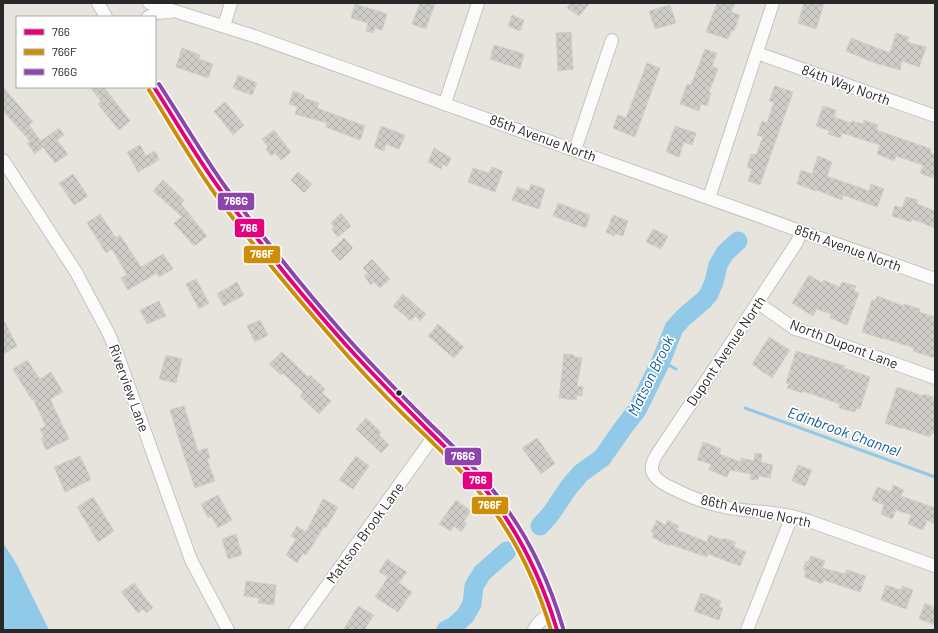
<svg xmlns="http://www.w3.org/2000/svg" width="938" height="633" viewBox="0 0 938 633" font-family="Barlow,sans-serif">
	<defs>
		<pattern id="building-cross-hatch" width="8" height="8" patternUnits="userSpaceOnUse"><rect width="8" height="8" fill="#cfcdc8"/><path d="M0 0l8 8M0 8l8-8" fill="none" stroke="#b2b0ac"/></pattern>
	</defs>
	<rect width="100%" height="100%" fill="#e6e4dd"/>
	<path fill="#91c9e8" d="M3,543L16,563L49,630H3Z"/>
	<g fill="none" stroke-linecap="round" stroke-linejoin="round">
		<path stroke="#91c9e8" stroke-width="3" d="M661,361L676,369
			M745,408L935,477"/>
		<path stroke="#91c9e8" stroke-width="19" d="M540,526L550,515L569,487L581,473L602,458L623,428L637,410L661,361L674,328L683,318L704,300L709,294L714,282L718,265L725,253L738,241
			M446,630L454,626L465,616L472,604L474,586L482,573L507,551"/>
	</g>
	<path fill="url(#building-cross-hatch)" stroke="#d1cfc9" d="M420,3H435L426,29L412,24Z
		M571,3H590L579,16L567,8Z
		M717,3H735L731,12L740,15L734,31L732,30L728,39L706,32Z
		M804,3H824L816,29L798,23Z
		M355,4L387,14L382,30L375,28L373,33L366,31L368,23L351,18Z
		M670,5L676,23L655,29L649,11Z
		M512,15L524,20L520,31L508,26Z
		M571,32L573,69L558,71L556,33Z
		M896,33L909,37L907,42L926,47L919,67L902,61L900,70L875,63L846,51L851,38L890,53Z
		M494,45L524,54L520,69L490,59Z
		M182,48L200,55L199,59L213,64L208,78L176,67Z
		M705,49L717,53L712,66L718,69L709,92L711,93L707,106L701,104L699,111L680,104L687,84L691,85Z
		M647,63L660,68L635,137L613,128L618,115L626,118Z
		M238,75L257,83L252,95L233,88Z
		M775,86L793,92L760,185L748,181L752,169L747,167L751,154L756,155L763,137L757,135L762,121L767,123L774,102L769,101Z
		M3,87L33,122L29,125L41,141L59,128L64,135L57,140L68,154L55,163L43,147L35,154L27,143L30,141L3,111Z
		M90,87H104L130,121L119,130L98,104L101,101Z
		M293,91L304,95V98L319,103L317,108L365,126L360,140L326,127L327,123L295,114L298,107L289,104Z
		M225,102L244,125L233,135L214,111Z
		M823,106L836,110L834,117L851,123L852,121L863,124L864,120L878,125L877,130L931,149L930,152L935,155V172L933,178L920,173L923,165L896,156L894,161L877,154L880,145L842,133L840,138L828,134L830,131L816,126Z
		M381,126L405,135L399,149L386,144L384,151L374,147Z
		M675,126L696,133L692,145L684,142L679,157L666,152Z
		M274,130L291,152L281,160L275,153L271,156L266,149L268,147L262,139Z
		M140,145L146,156L155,151L159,160L138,172L127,152Z
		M434,148L451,158L447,167L443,164L441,169L428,162Z
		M818,156L832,162L827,176L869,191L871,184L884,189L877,207L843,195L842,200L817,190L816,191L797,184L801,170L812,174Z
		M492,167L503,171L495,192L468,182L473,168L489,173Z
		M298,172L312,184L304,193L291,180Z
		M73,174L88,196L74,205L59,183Z
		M163,180L184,200L181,204L207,236L194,246L174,223L182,217L153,191Z
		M531,184L545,189L539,209L512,200L517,187L529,191Z
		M906,197L918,200L917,204L935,211V228L912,219L911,222L892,216L895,206L902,208Z
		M558,203L590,215L586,228L553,216Z
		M341,213L351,226L338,237L332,230L334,227L331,223Z
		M100,214L116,238L120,235L141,267L163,254L173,269L159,277L157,273L128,290L121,278L127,275L112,249L106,253L87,223Z
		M613,215L628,221L623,236L615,233L614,236L606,232Z
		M653,229L668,236L661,249L646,242Z
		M344,238L353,248L340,261L331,251Z
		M372,259L390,279L380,288L374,282L371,285L364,276L368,273L363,268Z
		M809,275L822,283L824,280L830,283L840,287L842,282L856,286L854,291L859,293L847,325L830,318L831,314L817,309L813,316L792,303Z
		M196,279L209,303L199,309L186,284Z
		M237,282L244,295L224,306L217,294Z
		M403,294L426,314L420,321L415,316L411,321L393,306Z
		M877,296L885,299L903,306L904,304L920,309L919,312L935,317V358L913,351L914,348L883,338V339L862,332L872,300L875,301Z
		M159,301L166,316L147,324L140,310Z
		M3,319L17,346L3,354Z
		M260,320L268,335L255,342L247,326Z
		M438,324L464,347L454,358L428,336Z
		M769,337L790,350L772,378L752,364Z
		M796,351L845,366L844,368L870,377L860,409L856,408L855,412L839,408L840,404L803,391L802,393L787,388L789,384L786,383Z
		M282,352L308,377L310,375L325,389L322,393L331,401L319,414L300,396L303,392L283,373L281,375L269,364Z
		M564,354L574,355V357L582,358L577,386L583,387L582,396L577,395L576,400L559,398Z
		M166,355L182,359L176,383L159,379Z
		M27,360L40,379L51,372L63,392L50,399L69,439L46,450L41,438L44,437L40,429L46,426L33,399L32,400L13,369Z
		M897,387L923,396L924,394L935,398V434L932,433L930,437L903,428V429L885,423Z
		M184,406L198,451L207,448L210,458L207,459L215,481L195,488L180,443L170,410Z
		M366,418L381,432L379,435L389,445L381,453L356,429Z
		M537,438L555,463L541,474L522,448Z
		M703,442L721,449L719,454L741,462V458L754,461L755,453L762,454L761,462L773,465L770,478L759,476L758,480L750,479L751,474L730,470L727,477L709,470L711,464L697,460Z
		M80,456L90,477V480L65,492L54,467Z
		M356,456L369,466L353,489L339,480Z
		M798,465L812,470L805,486L792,481Z
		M893,485L904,490L901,496L935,508V524L927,520L923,530L908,524L911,515L896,510L892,519L881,514L884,505L872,500L877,487L891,492Z
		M218,495L232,520L218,528L211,516L208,518L201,504Z
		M93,497L114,531L98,542L77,507Z
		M323,499L338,507L326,528L324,527L306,555L303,553L297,563L286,555L296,539L291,536L297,526L306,532Z
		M456,500L471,511L464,521L467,523L461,532L454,526L451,531L439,524Z
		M657,520L665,525L668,520L679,526L677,530L707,542L709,535L723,540L724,538L735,542L734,547L746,552L740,566L708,554L707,557L669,544V546L652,537L654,533L651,532Z
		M236,534L242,555L228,559L222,539Z
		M811,556L825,561L822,568L845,574L847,570L866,576L860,592L824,580L822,584L804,577L806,571L803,570L806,561L808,562Z
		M387,559L407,572L399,583L412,592L398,612L375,597L388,577L379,572Z
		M246,581L276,585L274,605L258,603L259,598L244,596Z
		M134,583L153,608L146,613L143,609L138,613L121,592Z
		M886,585L901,590L902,586L913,590L906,609L881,600Z
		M701,593L721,601L719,607L723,608L719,620L694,611Z
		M925,603L935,608V625L919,619Z
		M358,606L374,615L364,630H343Z"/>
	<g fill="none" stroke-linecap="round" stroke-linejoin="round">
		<defs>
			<path id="minor" d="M98,3L106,17
				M149,3L254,36L935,279
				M148,17L156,13L170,12
				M224,26L231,3
				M757,53L935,116
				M154,87C173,116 189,146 209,174C223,196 240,216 256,237C282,270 309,303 337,335C362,364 389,392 417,419C441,443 467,467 488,493C520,533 544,581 557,630
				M445,103L478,3
				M575,150L612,40
				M3,160L76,272L109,334L118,356L191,560L228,630
				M709,198L773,3
				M801,232L797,242L716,366L657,454C654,459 651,464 652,471C655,479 665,485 672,488C689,497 706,503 724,507C742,511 761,511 779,514C789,515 799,518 809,521L935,566
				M758,303L795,329L809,333L935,378
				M295,630L434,436
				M534,630C538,621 545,617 553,613
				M747,630L792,516"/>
		</defs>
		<use href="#minor" stroke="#c4c3c3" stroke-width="14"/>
		<use href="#minor" stroke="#fbfbfa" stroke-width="12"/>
		<defs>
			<path id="bus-1" d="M154,87C176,121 195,155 219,188C228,202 239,215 250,229C278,266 308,302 339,337C367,369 397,399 427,429C448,450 470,470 488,493C520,534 542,580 557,630"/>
			<path id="bus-2" d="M149,90C171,125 191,160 215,194C251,244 292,292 333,339C355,365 379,390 403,414C435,445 468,475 494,511C520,547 538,587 551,630"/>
			<path id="bus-3" d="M159,84C181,118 201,152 224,185C234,199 245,212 255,226C283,262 312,298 342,332C370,364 400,394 430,424C456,449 483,475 504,505C531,542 550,584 563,628"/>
		</defs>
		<use href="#bus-1" stroke="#fff" stroke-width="7"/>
		<use href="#bus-2" stroke="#fff" stroke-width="7"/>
		<use href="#bus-3" stroke="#fff" stroke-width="7"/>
		<use href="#bus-1" stroke="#e5007d" stroke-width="4"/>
		<use href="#bus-2" stroke="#ce8d08" stroke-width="4"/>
		<use href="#bus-3" stroke="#8e44ad" stroke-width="4"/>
	</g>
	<circle fill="#282828" stroke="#fff" stroke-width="1.5" cx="399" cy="393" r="3.5"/>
	<g text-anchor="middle" stroke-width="3.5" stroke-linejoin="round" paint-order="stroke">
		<g font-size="14" fill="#282828" stroke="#fff">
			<text transform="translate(846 85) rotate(20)" y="5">84th Way North</text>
			<text transform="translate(543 138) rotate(20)" y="5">85th Avenue North</text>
			<text transform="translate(848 248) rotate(20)" y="5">85th Avenue North</text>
			<text transform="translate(844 344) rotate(21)" y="5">North Dupont Lane</text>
			<text transform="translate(726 351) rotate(-56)" y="5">Dupont Avenue North</text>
			<text transform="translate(129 388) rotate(70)" y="5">Riverview Lane</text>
			<text transform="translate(756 511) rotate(12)" y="5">86th Avenue North</text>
			<text transform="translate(365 533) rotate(-54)" y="5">Mattson Brook Lane</text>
		</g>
		<g font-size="15" font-style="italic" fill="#0f5995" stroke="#fff">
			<text transform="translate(651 376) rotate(-64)" y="5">Matson Brook</text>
			<text transform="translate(844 432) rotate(20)" y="5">Edinbrook Channel</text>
		</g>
	</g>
	<g stroke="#fff" stroke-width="1.5">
		<rect x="217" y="192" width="38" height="19" rx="4" fill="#8e44ad"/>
		<rect x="234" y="218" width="31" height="20" rx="4" fill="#e5007d"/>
		<rect x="243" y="245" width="38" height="19" rx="4" fill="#ce8d08"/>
		<rect x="444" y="447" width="38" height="19" rx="4" fill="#8e44ad"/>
		<rect x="462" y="471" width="31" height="19" rx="4" fill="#e5007d"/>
		<rect x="471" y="496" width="38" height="19" rx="4" fill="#ce8d08"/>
	</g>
	<g font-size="11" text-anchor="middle" font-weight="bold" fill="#fff">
		<text x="236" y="205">766G</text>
		<text x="249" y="232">766</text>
		<text x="262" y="258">766F</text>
		<text x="463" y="460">766G</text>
		<text x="478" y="484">766</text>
		<text x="490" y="509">766F</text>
	</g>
	<rect width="938" height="633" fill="none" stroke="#282828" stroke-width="8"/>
	<rect x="16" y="16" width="140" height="72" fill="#ffffff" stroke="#a9a9a9"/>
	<rect x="24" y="29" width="20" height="6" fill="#e5007d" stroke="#a9a9a9"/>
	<text x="52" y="36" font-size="12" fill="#282828">766</text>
	<rect x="24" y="49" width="20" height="6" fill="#ce8d08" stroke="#a9a9a9"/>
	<text x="52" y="56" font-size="12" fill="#282828">766F</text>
	<rect x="24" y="69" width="20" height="6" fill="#8e44ad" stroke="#a9a9a9"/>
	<text x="52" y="76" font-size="12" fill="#282828">766G</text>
</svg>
